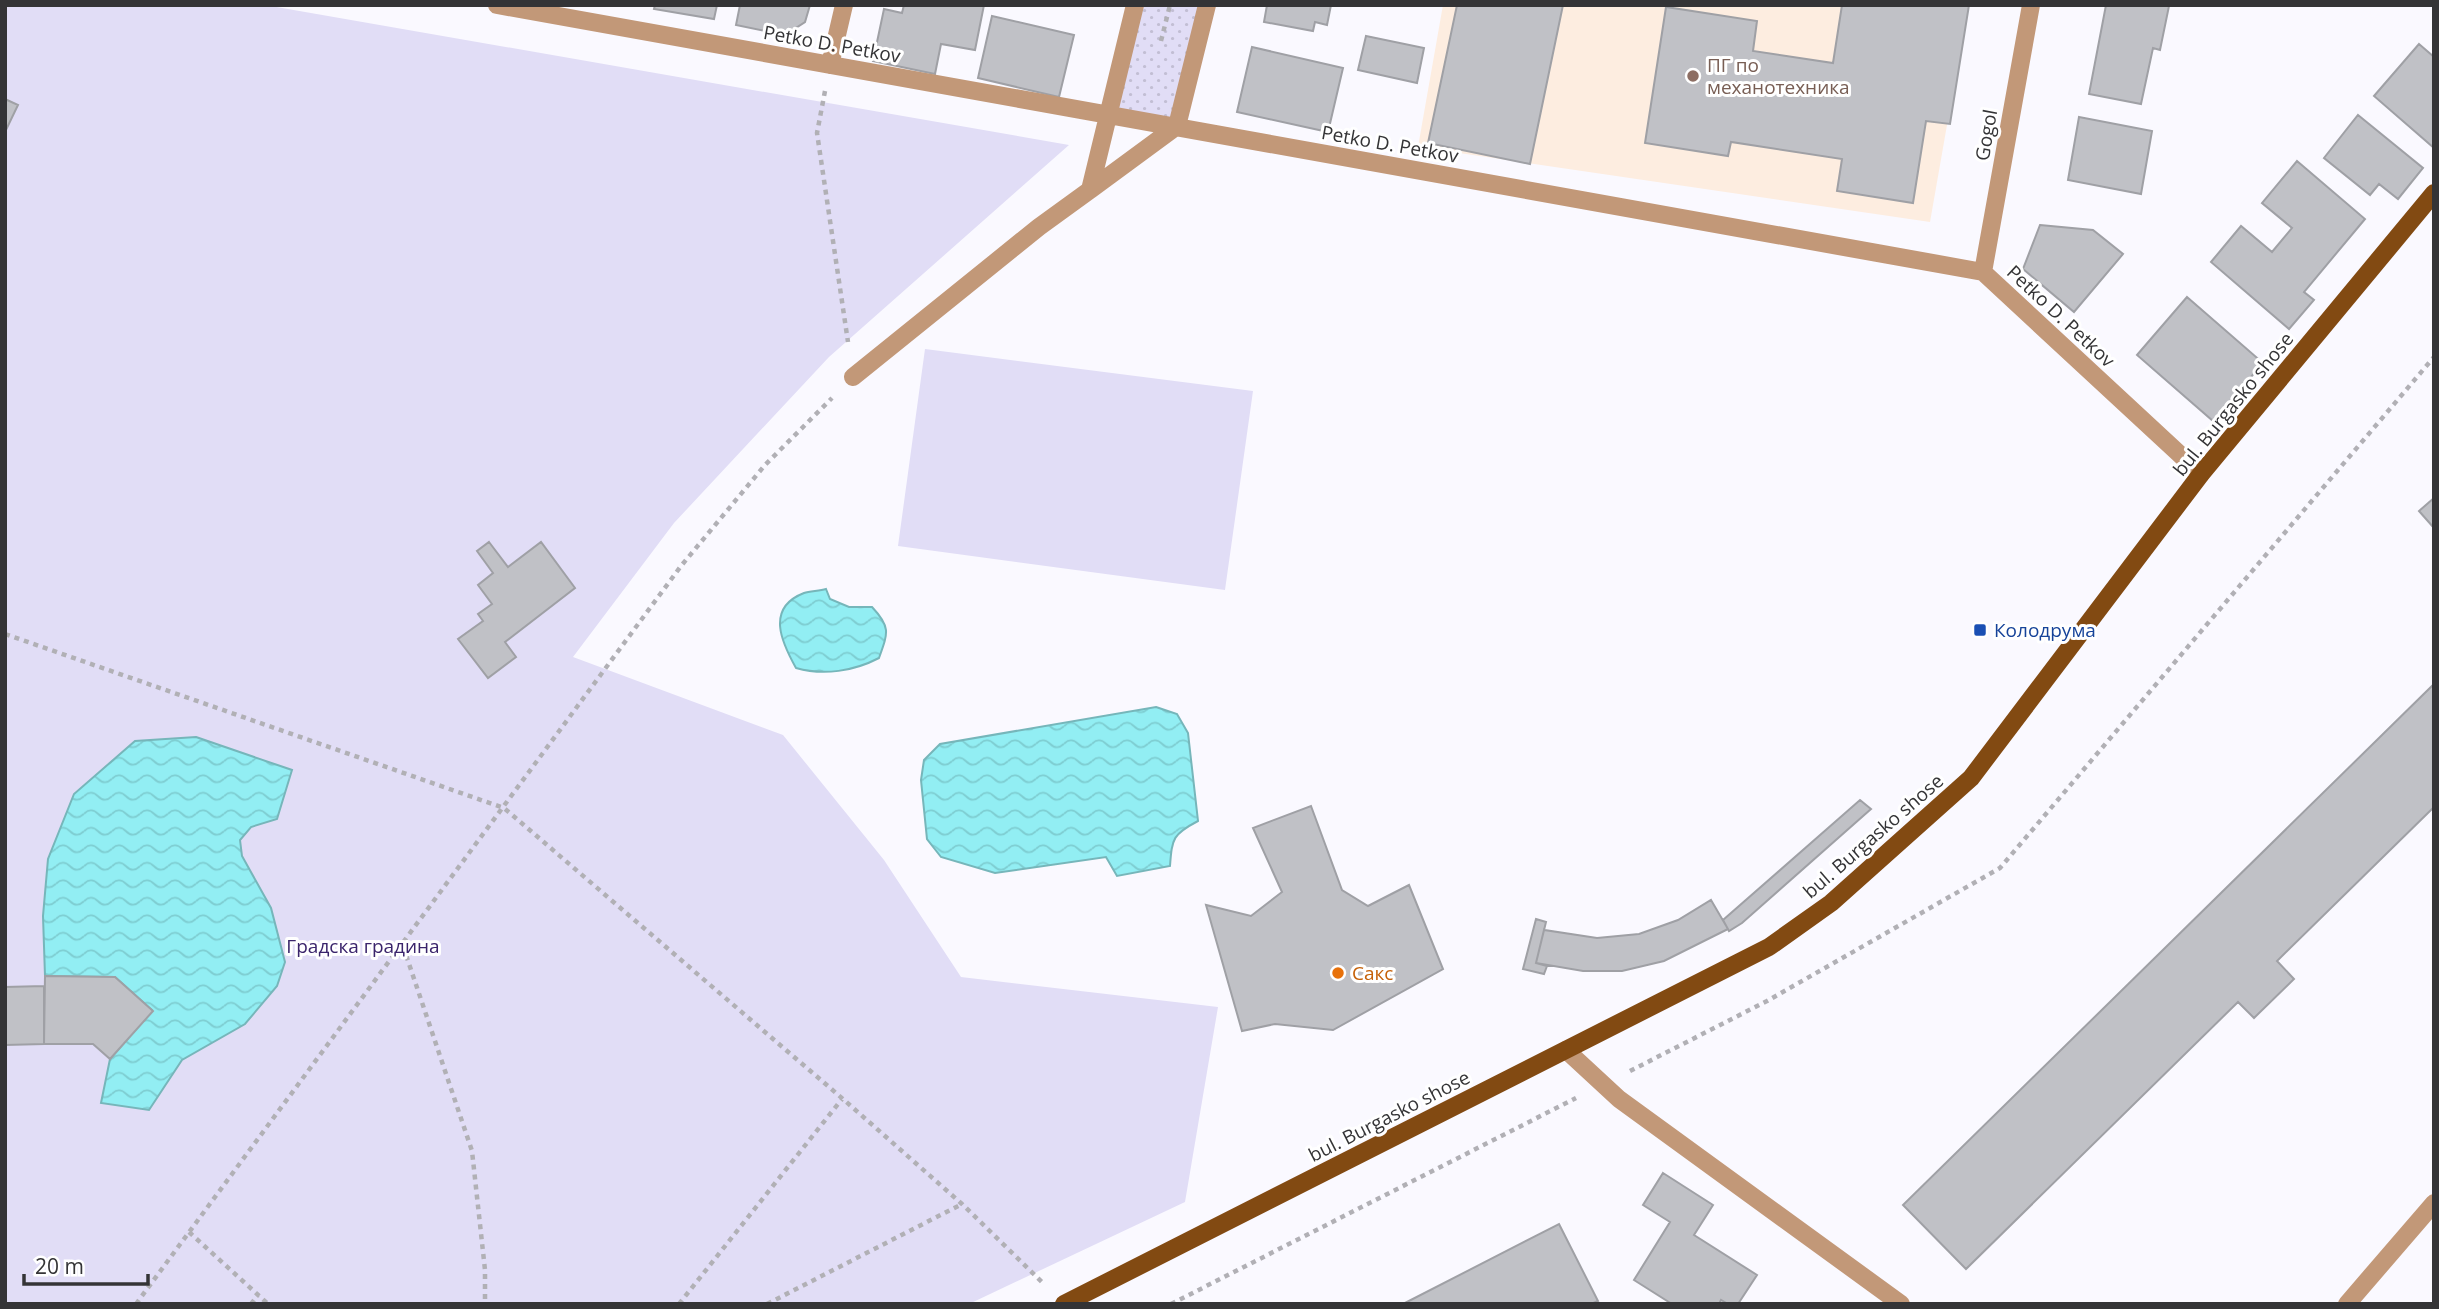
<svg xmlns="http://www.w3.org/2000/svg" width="2439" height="1309" viewBox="0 0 2439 1309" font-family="'Open Sans',sans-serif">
	<defs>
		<pattern id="grass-dots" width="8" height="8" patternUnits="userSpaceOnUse" patternTransform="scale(1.75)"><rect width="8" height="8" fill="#e1ddf6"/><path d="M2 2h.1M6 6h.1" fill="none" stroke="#c2bed4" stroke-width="1.8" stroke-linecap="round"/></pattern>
		<pattern id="water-waves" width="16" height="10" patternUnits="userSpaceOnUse" patternTransform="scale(1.75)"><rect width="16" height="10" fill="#92eef3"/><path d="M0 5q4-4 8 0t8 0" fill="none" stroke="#7ecdd1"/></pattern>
	</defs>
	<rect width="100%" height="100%" fill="#faf9ff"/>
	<path fill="#fdede0" d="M1443,5H1968L1930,222L1418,147Z"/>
	<path fill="url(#grass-dots)" d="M1135,5H1207L1177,126L1107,114Z"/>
	<path fill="#e1ddf6" d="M5,5H265L1069,145L829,357L674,523L573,657L783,735L884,860L961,977L1218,1007L1185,1202L969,1304H5Z
		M925,349L1253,391L1225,590L898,546Z"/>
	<path fill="url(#water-waves)" stroke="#76b6ba" stroke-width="2" d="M826,589L830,599L849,607H872C891,627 888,633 879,658C854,671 824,676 796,668C782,643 765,608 804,593C810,591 819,591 826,589Z
		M1156,707L1177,714L1188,733L1198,821C1173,834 1172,838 1170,866L1117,876L1106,857L995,873L941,857L927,839L921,780L924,760L940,744Z
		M196,737L292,770L277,819L251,827L240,840L242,856L271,908L285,962L277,986L245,1024L182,1060L149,1110L101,1103L110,1059L152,1010L115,977L45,976L43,916L48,859L74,794L135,741Z"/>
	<path fill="#c0c1c6" stroke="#9fa0a5" stroke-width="2" d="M655,5H717L714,19L654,9Z
		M740,5H810L805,22L785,35L736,25Z
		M904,5H984L975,50L941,44L935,74L873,61L884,9L902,13Z
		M1267,5H1331L1327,25L1315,22L1313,31L1264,22Z
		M1457,5H1563L1530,164L1428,143Z
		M1842,5H1969L1950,124L1926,121L1913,203L1837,191L1842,159L1731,142L1728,156L1645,143L1666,7L1757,21L1753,51L1833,63Z
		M2106,5L2169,6L2160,50L2153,48L2141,104L2089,94Z
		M992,16L1074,35L1059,97L978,78Z
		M1366,36L1424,48L1417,83L1358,70Z
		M2419,44L2434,57V148L2374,96Z
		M1252,47L1343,68L1328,132L1237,112Z
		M5,99L18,105L5,132Z
		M2358,115L2423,168L2398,199L2379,184L2370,195L2324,158Z
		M2079,117L2152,131L2141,194L2068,180Z
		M2297,161L2365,219L2304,292L2314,300L2289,329L2211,262L2241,226L2272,252L2292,228L2262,203Z
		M2040,225L2093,230L2123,254L2074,312L2023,269Z
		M2187,297L2263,363L2213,421L2137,355Z
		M2434,498V528L2419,511Z
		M489,542L508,567L541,542L575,588L505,642L516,657L488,678L458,639L483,621L478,614L492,604L478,585L493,573L477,551Z
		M2434,684V807L2277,961L2294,979L2254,1018L2238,1002L1966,1269L1903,1205Z
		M1860,800L1871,809L1742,923L1729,931L1723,920Z
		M1311,806L1342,890L1368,906L1409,885L1443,969L1333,1030L1275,1024L1242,1031L1206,905L1251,916L1282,892L1253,828Z
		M1711,900L1728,929L1664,961L1622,971H1583L1536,963L1544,930L1597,938L1639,934L1678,920Z
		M1536,919L1546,922L1536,963L1547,966L1544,974L1523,969Z
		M45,976L115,977L153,1011L110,1059L93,1044H44Z
		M44,986V1044L5,1045V987Z
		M1663,1173L1713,1205L1694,1235L1757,1275L1738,1304H1728L1721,1300L1719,1304H1672L1634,1280L1670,1222L1643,1205Z
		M1559,1224L1598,1301L1591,1304H1403Z"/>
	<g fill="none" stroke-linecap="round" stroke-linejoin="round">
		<path stroke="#b1b0b5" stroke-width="4.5" stroke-dasharray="5 5" stroke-linecap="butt" d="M1161,41L1170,5
			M825,91L817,133L848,342
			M5,634L504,808L843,1099L962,1204L1044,1284
			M403,946L472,1151L485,1270V1304
			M1630,1071L1767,1001L2000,868L2434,357
			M189,1232L268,1304
			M136,1304L681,566L765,465L832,398
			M251,1304L258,1295
			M679,1304L842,1099
			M767,1304L962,1204
			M1171,1304L1576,1098"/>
		<path stroke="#c29878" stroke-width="18" d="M497,5L1983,272L2201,474
			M830,65L844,5
			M1090,190L1177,126L1207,5
			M1983,272L2031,5
			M853,377L1039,227L1090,190L1135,5
			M1566,1050L1619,1099L1901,1304
			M2347,1304L2434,1203"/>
		<path stroke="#824a12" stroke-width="18" d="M1064,1304L1769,947L1831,903L1971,778L2201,474L2434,193"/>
	</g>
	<circle fill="#8d6e63" stroke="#fff" stroke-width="2.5" cx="1693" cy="76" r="7"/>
	<rect fill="#1a4fb4" stroke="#fff" stroke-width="2.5" x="1973" y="623" width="14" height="14" rx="3.5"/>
	<circle fill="#e8710a" stroke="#fff" stroke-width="2.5" cx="1338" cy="973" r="7"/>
	<g text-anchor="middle" stroke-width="6" stroke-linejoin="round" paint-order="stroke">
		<g font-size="19" fill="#343436" stroke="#fff">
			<text transform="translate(832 44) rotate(10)" y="7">Petko D. Petkov</text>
			<text transform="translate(1986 135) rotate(-80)" y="7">Gogol</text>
			<text transform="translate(1390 144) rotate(10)" y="7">Petko D. Petkov</text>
			<text transform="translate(2061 316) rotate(43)" y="7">Petko D. Petkov</text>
			<text transform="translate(2233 404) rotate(-51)" y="7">bul. Burgasko shose</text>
			<text transform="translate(1873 836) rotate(-41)" y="7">bul. Burgasko shose</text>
			<text transform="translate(1389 1116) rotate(-27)" y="7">bul. Burgasko shose</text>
		</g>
		<g font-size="19" fill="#785e54" stroke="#fff" text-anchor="start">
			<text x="1707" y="72">ПГ по<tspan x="1707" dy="22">механотехника</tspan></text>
		</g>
		<g font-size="19" fill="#164399" stroke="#fff" text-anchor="start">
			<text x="1994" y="637">Колодрума</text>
		</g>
		<g font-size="19" fill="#3a246b" stroke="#fff">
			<text x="363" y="953">Градска градина</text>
		</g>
		<g font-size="19" fill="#c56008" stroke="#fff" text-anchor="start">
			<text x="1352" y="980">Сакс</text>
		</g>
	</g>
	<rect width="2439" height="1309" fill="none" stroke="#343436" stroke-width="14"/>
	<path d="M24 1274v10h124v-10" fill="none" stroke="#343436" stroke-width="3.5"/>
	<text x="35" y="1274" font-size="21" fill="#343436" stroke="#ffffff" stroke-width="5" paint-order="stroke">20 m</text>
</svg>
